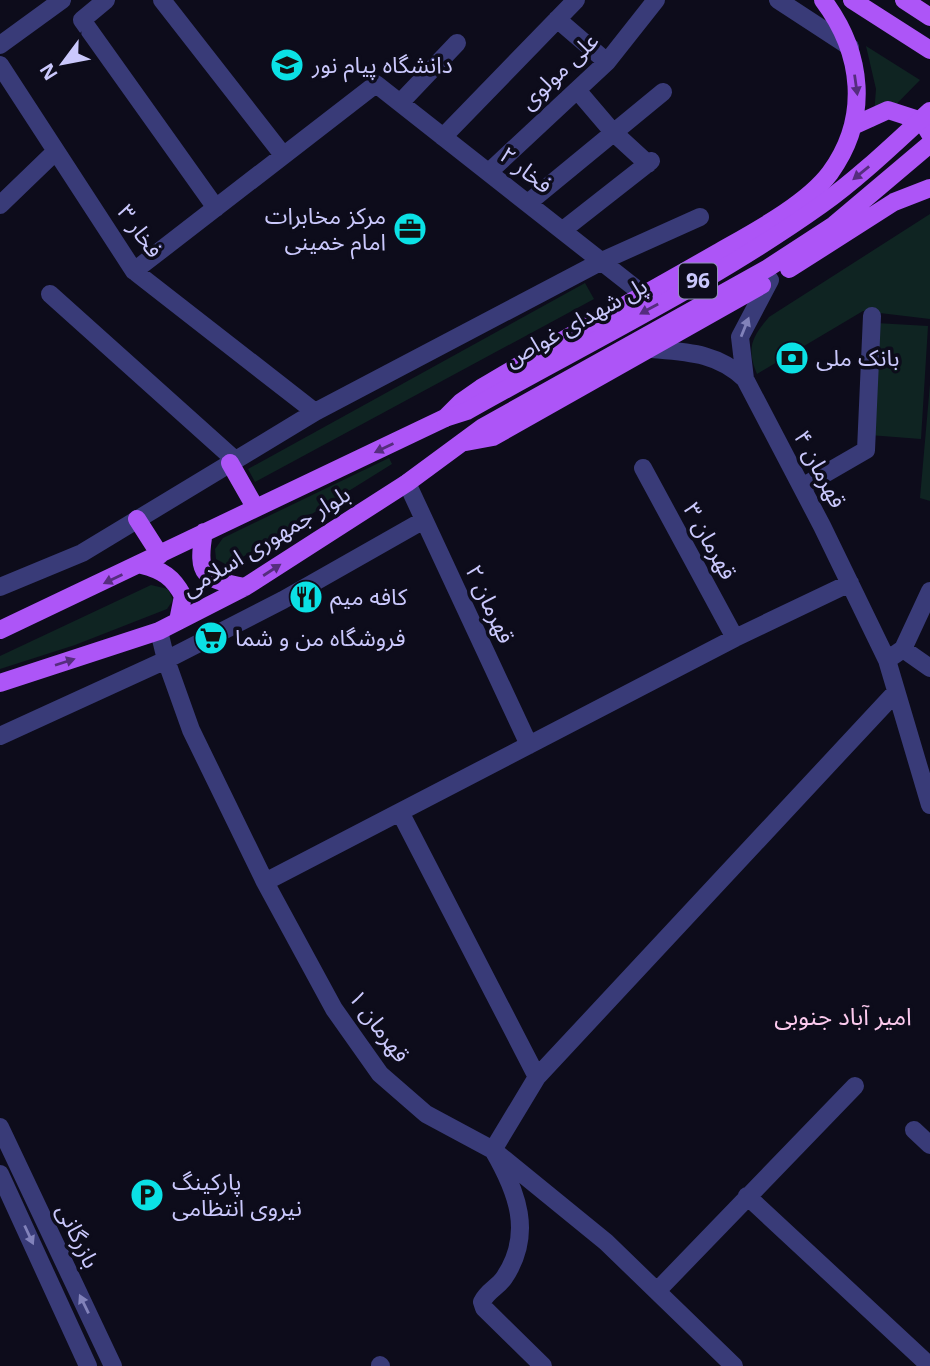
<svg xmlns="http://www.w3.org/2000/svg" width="930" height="1366" viewBox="0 0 930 1366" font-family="'Noto Sans','Noto Sans Arabic',sans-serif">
	<rect width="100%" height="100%" fill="#0d0c1b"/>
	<path fill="#0f2422" d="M866,46L920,80L873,128L876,89Z
		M930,214V319L863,311L757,374C746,348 752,337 769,317Z
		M585,283L594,299L255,482L248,469Z
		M876,323L928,326L921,439L869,435Z
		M930,384V501L920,498Z
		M389,458L392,464L233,563L227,565L216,559L215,549L223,538Z
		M151,585L168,589L173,600L167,609L75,645L0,669V656Z"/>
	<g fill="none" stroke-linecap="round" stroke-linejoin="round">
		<path stroke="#393b78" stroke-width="18" d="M106,0L82,20L216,208
			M162,0L283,155
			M778,0L850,47
			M557,19L607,62
			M0,45L62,0
			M0,65L134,271L315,412
			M577,90L612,131L648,164
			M400,103L457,43
			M443,137L576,0
			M489,172L607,62L656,0
			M528,203L663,92
			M0,205L56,151
			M563,230L651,161
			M134,271L376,84L644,295
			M770,280L740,337L745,379L822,526L887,660L930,805
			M50,294L235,460
			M652,349C688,352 718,353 745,379
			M643,468L735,638
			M407,483L529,745
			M802,487L866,450L872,316
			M0,587L82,553L315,412L602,261L700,217
			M159,631L166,660L191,730L265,882L334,1009L380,1074L426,1114L493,1150L606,1242L734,1366
			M903,649L930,668
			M887,660L903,649L930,591
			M0,736L166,660L283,600L424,520
			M400,812L537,1077
			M265,882L735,638L850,583
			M0,1127L113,1366
			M914,1130L930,1145
			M0,1174L88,1366
			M747,1196L930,1366
			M657,1291L855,1086
			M380,1365L381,1366
			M543,1366L484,1308L482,1302C487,1291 498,1287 504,1278C534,1234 517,1191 493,1150L537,1077L896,692"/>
		<path stroke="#ad55f7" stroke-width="18" d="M852,0L930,50
			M904,0L930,17
			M855,125L888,110L922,121L930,134
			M789,269L894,202L930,188
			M466,442L493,437L762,285
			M230,463L255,507
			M137,519L160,555
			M204,532C196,576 204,579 245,587
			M142,565C162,570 173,577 183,596L178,621
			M0,630L445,418L461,402L481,388C559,341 639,298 717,253C752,233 806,205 830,173C870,118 863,53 823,0
			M0,683L159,631L245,587L407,483L483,427L768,268L834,225L930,144"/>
		<path stroke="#ad55f7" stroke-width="18" d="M445,418L467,411C585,344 710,284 821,205C860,177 895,143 930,111"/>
	</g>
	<defs><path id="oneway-solid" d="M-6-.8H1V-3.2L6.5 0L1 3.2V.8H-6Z" transform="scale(1.75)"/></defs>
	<g fill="#552d7e">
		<use href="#oneway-solid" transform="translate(856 85) rotate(82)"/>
		<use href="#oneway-solid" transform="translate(861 173) rotate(141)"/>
		<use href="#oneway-solid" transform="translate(649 309) rotate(151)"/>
		<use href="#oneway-solid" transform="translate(384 448) rotate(154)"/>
		<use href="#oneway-solid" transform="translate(272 570) rotate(-33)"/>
		<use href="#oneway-solid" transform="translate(113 579) rotate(154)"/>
		<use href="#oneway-solid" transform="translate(65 662) rotate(-18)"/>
	</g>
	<g fill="#8282ba">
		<use href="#oneway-solid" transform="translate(745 327) rotate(-68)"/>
		<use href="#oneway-solid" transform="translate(29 1235) rotate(65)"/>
		<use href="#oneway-solid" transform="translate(84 1304) rotate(-116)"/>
	</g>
	<defs>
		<symbol id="university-disc" viewBox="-11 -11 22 22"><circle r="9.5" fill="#0be1e5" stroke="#0d0c1b"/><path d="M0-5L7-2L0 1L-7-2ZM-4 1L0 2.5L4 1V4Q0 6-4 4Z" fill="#111"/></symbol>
		<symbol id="office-disc" viewBox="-11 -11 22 22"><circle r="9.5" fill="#0be1e5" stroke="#0d0c1b"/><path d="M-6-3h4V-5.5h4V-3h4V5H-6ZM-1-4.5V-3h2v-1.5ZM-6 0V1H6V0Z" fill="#111"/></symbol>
		<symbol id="bank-disc" viewBox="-11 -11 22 22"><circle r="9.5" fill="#0be1e5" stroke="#0d0c1b"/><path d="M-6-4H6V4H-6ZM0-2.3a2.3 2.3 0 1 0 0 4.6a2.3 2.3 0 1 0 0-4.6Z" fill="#111"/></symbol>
		<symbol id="restaurant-disc" viewBox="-11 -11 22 22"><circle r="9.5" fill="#0be1e5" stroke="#0d0c1b"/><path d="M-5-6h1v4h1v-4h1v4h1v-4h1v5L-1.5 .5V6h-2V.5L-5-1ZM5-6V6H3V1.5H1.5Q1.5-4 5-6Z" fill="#111"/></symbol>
		<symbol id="supermarket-disc" viewBox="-11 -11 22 22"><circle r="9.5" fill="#0be1e5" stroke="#0d0c1b"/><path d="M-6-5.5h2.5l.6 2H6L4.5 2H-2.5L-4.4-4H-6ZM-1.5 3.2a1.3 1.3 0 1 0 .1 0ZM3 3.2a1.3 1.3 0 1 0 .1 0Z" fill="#111"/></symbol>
		<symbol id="parking-disc" viewBox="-11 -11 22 22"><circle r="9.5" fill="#0be1e5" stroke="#0d0c1b"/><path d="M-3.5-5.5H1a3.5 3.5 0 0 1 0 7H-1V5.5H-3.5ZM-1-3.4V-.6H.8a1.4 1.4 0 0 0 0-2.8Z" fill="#111"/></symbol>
	</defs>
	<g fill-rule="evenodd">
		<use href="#university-disc" x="268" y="46" width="38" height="38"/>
		<use href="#office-disc" x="391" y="210" width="38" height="38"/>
		<use href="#bank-disc" x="773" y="339" width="38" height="38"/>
		<use href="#restaurant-disc" x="287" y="578" width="38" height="38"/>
		<use href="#supermarket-disc" x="192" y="619" width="38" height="38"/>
		<use href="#parking-disc" x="128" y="1176" width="38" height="38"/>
	</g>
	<g text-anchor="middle" stroke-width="7" stroke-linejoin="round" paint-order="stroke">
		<rect fill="#0d0c1b" stroke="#9190b8" stroke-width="2" x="679" y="263.5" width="38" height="35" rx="5"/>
		<g font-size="21" font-weight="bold" fill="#cac8fc">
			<text x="698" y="288">96</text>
		</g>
		<g font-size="23" fill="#cac8fc" stroke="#0d0c1b" text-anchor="start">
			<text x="312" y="73">دانشگاه پیام نور</text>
			<text x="386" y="224" text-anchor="end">مرکز مخابرات<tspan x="386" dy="26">امام خمینی</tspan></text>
			<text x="816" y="366">بانک ملی</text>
			<text x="330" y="605">کافه میم</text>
			<text x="235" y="646">فروشگاه من و شما</text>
			<text x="172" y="1190">پارکینگ<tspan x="172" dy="26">نیروی انتظامی</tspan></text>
		</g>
		<g font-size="23" fill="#cac8fc" stroke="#0d0c1b">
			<text transform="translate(559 71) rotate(-44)" y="8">علی مولوی</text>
			<text transform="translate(526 170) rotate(38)" y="8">فخار ۲</text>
			<text transform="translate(140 231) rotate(54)" y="8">فخار ۳</text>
			<text transform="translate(576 322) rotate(-29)" y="8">پل شهدای غواص</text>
			<text transform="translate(820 469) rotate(62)" y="8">قهرمان ۴</text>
			<text transform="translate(266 541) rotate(-31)" y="8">بلوار جمهوری اسلامی</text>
			<text transform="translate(710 541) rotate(61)" y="8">قهرمان ۳</text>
			<text transform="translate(490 604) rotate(65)" y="8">قهرمان ۲</text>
			<text transform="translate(379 1026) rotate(53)" y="8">قهرمان ۱</text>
			<text transform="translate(78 1236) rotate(64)" y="8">بازرگانی</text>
		</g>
		<g font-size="24" fill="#fccaee" stroke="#0d0c1b">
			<text x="843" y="1025">امير آباد جنوبی</text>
		</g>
	</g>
	<g transform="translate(63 63) rotate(238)" stroke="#0d0c1b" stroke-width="5" paint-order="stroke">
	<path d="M0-5L12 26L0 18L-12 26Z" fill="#cac8fc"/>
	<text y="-10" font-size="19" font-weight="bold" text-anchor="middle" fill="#cac8fc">N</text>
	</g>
</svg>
